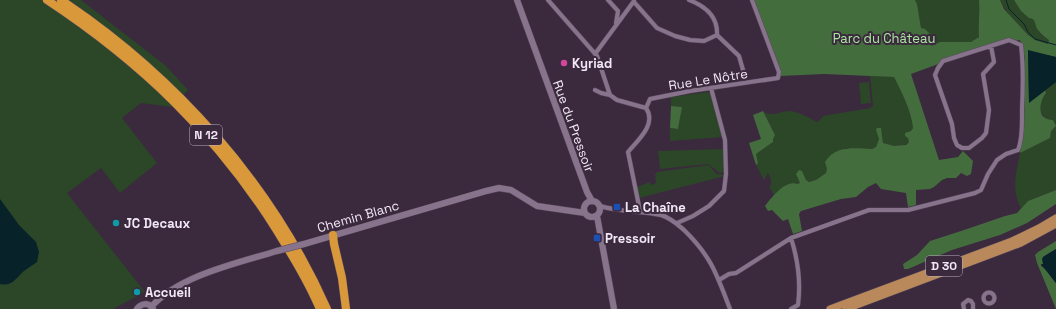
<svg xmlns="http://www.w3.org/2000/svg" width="1056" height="309" viewBox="0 0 1056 309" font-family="'Space Grotesk',sans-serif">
	<rect width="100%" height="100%" fill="#3b293e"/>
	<path fill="#2c4728" d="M0,0H81L166,66L188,90L172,107L141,103L122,118L157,163L120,193L101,168L67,193L145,292L113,309H0Z
		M915,0H979C980,13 978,24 979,37L971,42H940L931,46V35L921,29L917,4Z
		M1000,0H1014L1021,11L1035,21L1042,35L1049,40L1048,44C1043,43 1037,41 1033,39C1022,31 1005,11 1000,0Z
		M870,76L894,77C902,93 911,110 913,128L911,131L907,132L909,142C902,149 892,146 883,143L882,132L876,130L879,139L876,147L872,149L845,148L827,169L826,173L816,180L809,182L805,180L804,175L796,174L800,183L797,184H788L774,195L769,187L771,185V179L768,173L764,180L756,165L758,163L756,154L773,142L772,139L775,135L764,112C775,117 779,111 790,111C799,112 808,117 817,122L820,120L823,116L870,108L873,105Z
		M869,82L871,103L861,104L859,83Z
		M1056,82V190L1028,201L1021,209C1011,188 1016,174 1020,153L1050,138L1051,131L1056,126C1043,116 1033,109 1046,94L1045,90Z
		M708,92L711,94L722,137L670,141V128L678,129L682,107L671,106V97Z
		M724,149V172L720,173L708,164L660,169L658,151Z
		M708,165C715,170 714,176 724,174L725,176L639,198L637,187L650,182L651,185L656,183L655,175L657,172Z"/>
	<path fill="#446d3e" d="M753,0H915L917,4L921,28L925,29L931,35V46L940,42H971L979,37C978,25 980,13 979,0H1000L1004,9L1028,35L1035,40L1048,44L1049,40C1045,37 1041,34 1038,30C1034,25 1037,19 1029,18L1021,11L1014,0H1056V57L1028,51L1029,102L1045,90L1046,93C1038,103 1037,120 1053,120L1056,126L1051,131L1050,138L1020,153L1024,120L1025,58L1020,40L982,48L911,74L939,160L958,157L963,151L973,161L971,174L967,176L961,173L956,178H947L942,180L934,187L930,189L916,190V205L908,207L906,193L881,189L876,183L868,187L856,197L841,199L801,211L799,214L802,231L793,234L788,219L783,221L772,210L768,211L765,206C771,198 786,179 797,184L800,183L796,174L799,170L802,171L806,180L809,182L816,180L826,173L827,169L825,162C835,145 855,148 872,149L876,147L879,139L876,130L877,128H881L883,143L894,146L906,145L909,142L908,138L905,136V133L911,131L913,128C911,110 902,93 894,77L824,74L780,76L781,72Z
		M671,106L682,107L678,129L670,128Z
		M763,111L775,135L773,139V142L756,154L758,163L756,165L749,143L761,139L753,115Z
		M1056,190V204L1027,223L1000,235L952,250L908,269H904L903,264L917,255L930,241L964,230L1005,216L1017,213L1028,201Z
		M1056,241V249L1043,257V265L1041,264V266C1047,269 1051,278 1056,283V309L1037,263L1035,255L1038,252Z"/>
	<path fill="#072229" d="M1028,50L1056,57V82L1029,103Z
		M0,199L19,225L36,242L39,252L37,262C33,265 28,268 24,271C16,278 12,287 0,284Z
		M1056,249V283L1041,264H1043L1042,259L1043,257Z"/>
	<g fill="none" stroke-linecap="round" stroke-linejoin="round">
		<path stroke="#072229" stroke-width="1" d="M1006,0L1009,9L1024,24L1028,32L1035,39L1056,45"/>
		<defs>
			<path id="street" d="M548,0L597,56L610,95L617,100L646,108C657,124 638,140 628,152L640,211
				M608,0L618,11L616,23
				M689,0C705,6 718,16 717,35L739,56L743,70
				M634,2L657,28L675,36L690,40L704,41L717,35
				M595,54L634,1
				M595,90L601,93L610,95
				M646,108L650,99L690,91L778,78L779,72L752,0
				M600,206C619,212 642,211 661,215C671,218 677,224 684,230C711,256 717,275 730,309
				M677,223L693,216L709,206L724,191L726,174L725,140L711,88
				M791,238C798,260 801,282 798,305L791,309
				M719,280L729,274L736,273L791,238L869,210H908L975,193L981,190L988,174L997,160L1006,154L1018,150C1023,138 1022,122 1022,110C1023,88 1024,67 1021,45L1009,40L943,61L938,68L935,75L952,124L954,138L957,145L962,148H969L982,138L986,133L989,110L983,74L994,62L991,46
				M983.5 298a5.5 5.5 0 1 1 11 0a5.5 5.5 0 1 1-11 0Z
				M964,309L963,304L968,300L971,301L973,304V309"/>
			<path id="secondary" d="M517,0L587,192L592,201
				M584 209a8 8 0 1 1 16 0a8 8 0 1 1-16 0Z
				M597,216L614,309
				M304,244L486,191L499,188L511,190L537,206L585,213
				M151,307C180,275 238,263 277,251
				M137,309C141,303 149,302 153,309"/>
			<path id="primary" d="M830,309L1012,241L1039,228L1056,218
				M846,309L1021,243L1056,224"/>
			<path id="highway" d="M47,0C141,62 216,134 276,229C292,255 308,281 320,309
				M61,0C175,76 271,183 327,309
				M333,235L334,244L342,278L346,309"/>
		</defs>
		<use href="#street" stroke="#57495b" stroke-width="5"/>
		<use href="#secondary" stroke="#57495b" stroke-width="7"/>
		<use href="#primary" stroke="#57495b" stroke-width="8"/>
		<use href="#highway" stroke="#57495b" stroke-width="9"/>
		<use href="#street" stroke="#88738c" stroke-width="4"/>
		<use href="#secondary" stroke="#88738c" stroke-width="6"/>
		<use href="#primary" stroke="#b9895b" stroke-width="7"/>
		<use href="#highway" stroke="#d9983a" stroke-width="8"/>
		<defs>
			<path id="secondary-bridge" d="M277,251L304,244"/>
		</defs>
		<use href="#secondary-bridge" stroke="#57495b" stroke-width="7" stroke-linecap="butt"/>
		<use href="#secondary-bridge" stroke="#88738c" stroke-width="6"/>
	</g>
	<circle fill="#d1479c" stroke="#3b293e" stroke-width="1.5" cx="564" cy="63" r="4"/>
	<g fill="#1a4fb4" stroke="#3b293e" stroke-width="1.5">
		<rect x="613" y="203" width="8" height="8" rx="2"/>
		<rect x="593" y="234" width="8" height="8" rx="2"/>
	</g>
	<g fill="#0f9aa8" stroke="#3b293e" stroke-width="1.5">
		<circle cx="116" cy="223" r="4"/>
		<circle cx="137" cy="292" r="4"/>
	</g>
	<g text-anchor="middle" stroke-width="4" stroke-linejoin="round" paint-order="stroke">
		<g fill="#3b293e" stroke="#bbaebe" stroke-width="1">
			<rect x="190" y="125" width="32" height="20" rx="3"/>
			<rect x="926" y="256" width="36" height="20" rx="3"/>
		</g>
		<g font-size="12" font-weight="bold" fill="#f2e7f5">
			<text x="206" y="139">N 12</text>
			<text x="944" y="270">D 30</text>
		</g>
		<g font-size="13" fill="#aae8a0" stroke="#3b293e">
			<text x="884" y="43">Parc du Château</text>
		</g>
		<g font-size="13" font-weight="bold" fill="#f2e7f5" stroke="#3b293e" text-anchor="start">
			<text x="572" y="68">Kyriad</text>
			<text x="625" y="212">La Chaîne</text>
			<text x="124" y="228">JC Decaux</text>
			<text x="605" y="243">Pressoir</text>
			<text x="145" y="297">Accueil</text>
		</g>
		<g font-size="13" fill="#f2e7f5" stroke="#3b293e">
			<text transform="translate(708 79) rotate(-9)" y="5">Rue Le Nôtre</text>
			<text transform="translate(574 126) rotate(70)" y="5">Rue du Pressoir</text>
			<text transform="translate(358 216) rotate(-16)" y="5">Chemin Blanc</text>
		</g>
	</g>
</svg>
